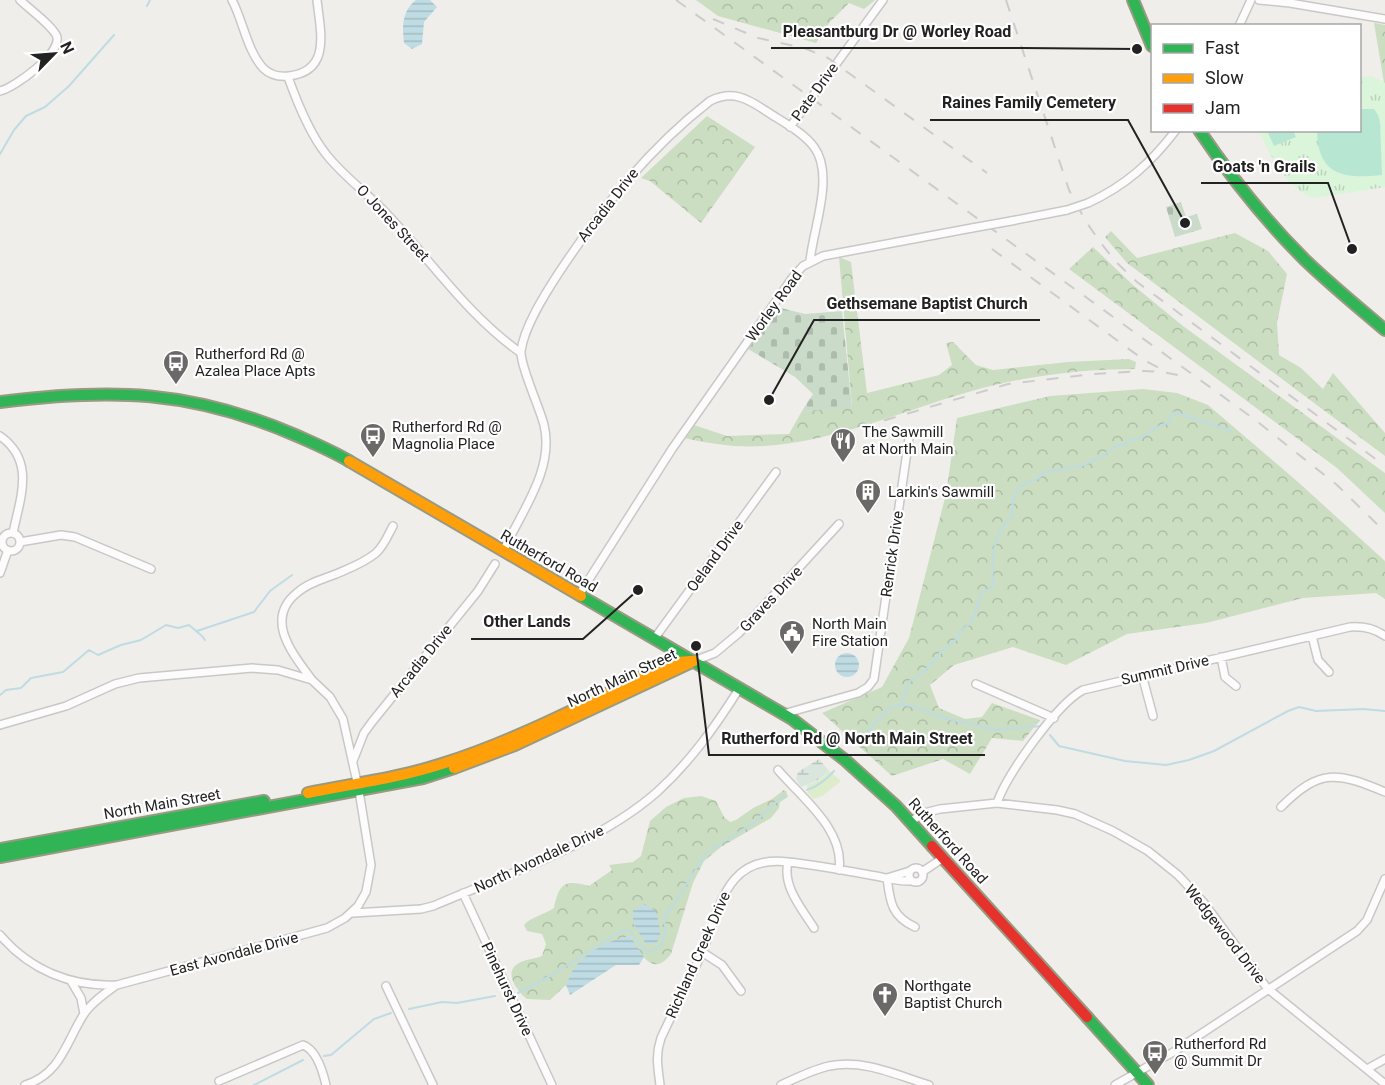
<svg xmlns="http://www.w3.org/2000/svg" width="1385" height="1085" viewBox="0 0 1385 1085" font-family="Roboto,sans-serif">
	<defs>
		<pattern id="forest-crowns" width="20" height="18" patternUnits="userSpaceOnUse" patternTransform="scale(1.5)"><rect width="20" height="18" fill="#cbdec1"/><path d="M2 6a3 3 0 1 1 6 0M12 15a3 3 0 1 1 6 0" fill="none" stroke="#aebea6"/></pattern>
		<pattern id="wetland-marsh" width="20" height="14" patternUnits="userSpaceOnUse" patternTransform="scale(1.5)"><rect width="20" height="14" fill="#d9e6de"/><path d="M1 5h8M5 5V1M11 12h8M15 12V8" fill="none" stroke="#bac5be"/></pattern>
		<pattern id="cemetery-stones" width="16" height="16" patternUnits="userSpaceOnUse" patternTransform="scale(1.5)"><rect width="16" height="16" fill="#cadbca"/><path d="M2 7V4a2 2 0 0 1 4 0v3zM10 15v-3a2 2 0 0 1 4 0v3z" fill="#adbcad"/></pattern>
		<pattern id="park-tufts" width="24" height="20" patternUnits="userSpaceOnUse" patternTransform="scale(1.5)"><rect width="24" height="20" fill="#daf5da"/><path d="M3 7l-1-3M5 7V3M7 7l1-3M15 17l-1-3M17 17v-4M19 17l1-3" fill="none" stroke="#bbd2bb"/></pattern>
		<pattern id="water-rules" width="6" height="5" patternUnits="userSpaceOnUse" patternTransform="scale(1.5)"><rect width="6" height="5" fill="#bfdbe3"/><path d="M0 2.5h6" fill="none" stroke="#a4bcc2"/></pattern>
	</defs>
	<rect width="100%" height="100%" fill="#f0eeeb"/>
	<path fill="#ddeccb" d="M828,770L841,781L822,796L813,799L808,793L807,785C815,783 825,778 828,770Z"/>
	<path fill="url(#forest-crowns)" d="M696,0H875L864,9L849,3L829,23L816,43L718,16Z
		M1374,23L1385,25V83H1384Z
		M707,116L755,147L701,223L650,181L641,178Z
		M1111,231L1137,258L1235,233L1268,251L1287,274L1277,323L1279,355L1301,368L1323,389L1333,373L1385,433V456L1127,263L1105,237Z
		M1093,247L1133,285L1183,326L1385,473V513L1337,468L1069,269Z
		M839,257L851,262L867,393L939,375L952,365L946,343L953,342L976,365L993,370L1068,362L1129,359L1136,362L1135,369C1081,369 1025,376 972,391C904,410 837,441 765,446C738,448 710,444 684,438L694,425L727,436L789,434L802,411L852,407Z
		M1143,389L1177,393L1208,405L1298,482L1385,561V599L1376,593L1303,598L1206,623L1127,634L1066,665L1013,647L954,665L930,685L939,708L965,719L982,717L992,703L1040,720L1023,741L992,738L970,774L943,759L892,776L822,713L882,687L909,638L946,494L957,418L1050,396Z
		M784,790L786,791L788,797L780,802L779,808L771,818L721,847L704,861L693,883L671,954C652,979 641,953 630,936L574,969L566,985L550,1000L527,999C518,992 502,972 519,963C526,959 535,959 542,956L546,944L542,934L527,931L524,925C529,918 545,914 554,908C559,884 564,879 589,886L612,870L609,865L633,862L641,856L650,821L666,807L684,798L701,796L716,801L724,817L730,822L736,820L753,808L772,799Z"/>
	<path fill="url(#wetland-marsh)" d="M819,759L828,770C823,780 811,783 801,787L796,779L798,772Z"/>
	<path fill="url(#cemetery-stones)" d="M1181,202L1186,217L1197,214L1202,229L1175,237L1166,207Z
		M777,307L805,314L842,311L852,408L802,411L813,394L795,377L748,349Z"/>
	<path fill="url(#park-tufts)" d="M1372,76L1385,83V187L1314,198C1288,191 1268,153 1259,131L1360,130V77Z"/>
	<path fill="#b7e6d2" d="M1360,109H1374L1378,115L1380,122L1382,175C1344,179 1318,176 1317,131L1360,130Z
		M1274,130L1293,131L1296,137L1274,146L1268,133Z"/>
	<path fill="url(#water-rules)" d="M416,0H430L437,7L424,22L422,44L412,49L404,43C402,26 402,11 416,0Z
		M835 665a12 12 0 1 1 24 0a12 12 0 1 1-24 0Z
		M645,904L656,911C659,925 667,947 646,944L633,923V910Z
		M630,936L644,957L639,965H616L570,995L566,985C569,979 571,972 575,967C587,952 611,939 630,936Z"/>
	<g fill="none" stroke-linecap="round" stroke-linejoin="round">
		<path stroke="#bfdbe3" stroke-width="2" d="M147,6L150,0
			M0,154L14,130L26,116L45,107L69,86L114,35
			M197,631L254,612L270,591L292,575
			M0,695L6,690L21,688L31,678L63,672L89,650L98,655L121,645L141,640L166,625L178,628L189,625L202,636L205,640
			M901,704L909,682L926,670L941,652L958,638L960,631L972,622L981,594L993,586C991,561 992,534 1012,516L1013,499L1017,490L1024,484L1039,478L1044,472L1081,466L1099,458L1119,445L1126,444L1132,439H1140L1154,429L1169,422L1172,414L1175,412L1231,431
			M1050,735L1059,746L1125,761L1166,765L1189,760L1214,751L1288,711L1299,707L1316,711L1363,709L1385,711
			M864,738L872,726L888,709L901,704L915,707L944,718L997,730L1042,726
			M807,790C819,786 826,780 834,771
			M518,993L550,976L621,931H630L646,952C667,949 666,933 664,916L672,907L706,853L755,822L778,800L785,796
			M409,1009L442,1002L457,1003L495,996
			M324,1056L331,1055L374,1019L391,1013
			M254,1085L303,1060"/>
		<defs>
			<path id="street" d="M232,0C243,21 247,50 263,68C270,75 280,77 289,76C332,71 320,30 317,0
				M1259,0L1290,3L1385,19
				M1239,26L1251,0
				M288,77C297,102 309,133 326,154C343,176 366,192 385,212C430,259 467,315 521,353
				M0,91C15,87 60,55 57,37C54,27 28,8 20,0
				M790,127L883,0
				M1088,203C1125,186 1151,163 1176,130
				M1011,221L1067,210
				M0,436C36,461 20,498 13,533
				M2 542a9 9 0 1 1 18 0a9 9 0 1 1-18 0Z
				M20,542L61,535L75,537L151,569
				M503,552C520,513 555,470 544,425C540,408 520,366 521,351C524,327 545,294 558,274C601,209 648,149 710,101C732,90 747,98 766,111C781,121 803,132 814,147C835,175 813,229 810,261
				M0,573L8,550
				M579,595L672,449L793,277L803,266L823,256L972,228
				M1312,636L1318,660L1329,672
				M654,639L776,472
				M1221,657L1225,677L1236,686
				M694,661L715,653L739,633L839,524
				M1142,675L1153,716
				M312,680C293,654 263,619 298,592C308,583 323,579 336,574C350,568 364,563 376,553C384,546 388,535 393,526
				M976,684L1054,718
				M783,714L858,693L868,687L874,679L909,438
				M0,725L66,706L115,684L139,678L252,668L278,670L312,680L330,697L343,719L359,791L371,865L366,892L358,906L345,918L327,928L117,985C71,987 30,970 0,935
				M353,761L364,733L372,722L478,591L495,564
				M778,770C802,798 845,830 839,870
				M997,803C1007,774 1057,704 1083,690L1350,627C1363,626 1374,628 1385,636
				M1281,807C1320,768 1337,772 1385,792
				M910,822L924,813L940,809L997,803L1057,810L1075,814L1113,831L1148,851L1178,875L1204,903L1267,988L1385,1084
				M788,862C782,886 802,909 814,928
				M909 875a7 7 0 1 1 14 0a7 7 0 1 1-14 0Z
				M922,872L943,858
				M887,878C890,901 891,916 915,927
				M887,878L910,871
				M463,893L552,1085
				M353,913L421,909L433,906C505,875 598,844 657,792C690,762 715,727 739,689
				M702,952L722,965L741,991
				M71,981L81,998L84,1014
				M386,986L433,1085
				M1367,1069L1385,1059
				M219,1081L303,1045C317,1050 323,1072 326,1085
				M25,1085C61,1074 66,1042 84,1014C91,1003 104,994 115,986
				M660,1085C658,1067 655,1056 661,1038C674,1010 688,983 701,955C720,911 724,854 788,862C816,865 843,870 870,875C884,877 897,882 911,881
				M781,1085C796,1078 812,1070 829,1066C864,1059 896,1075 929,1085
				M1115,1085L1175,1051L1357,931L1367,920L1385,879"/>
			<path id="fast" d="M1133,0L1152,46
				M1199,130C1230,176 1265,220 1305,260C1330,284 1358,307 1385,330
				M0,402C111,388 191,390 295,435C313,443 332,451 349,461
				M581,596L792,719L845,760L896,806L932,846
				M0,849L264,801
				M0,857L423,778L454,768
				M1087,1017L1148,1085"/>
			<path id="slow" d="M349,461L581,596
				M454,768L515,745L694,661
				M308,793C353,784 399,778 442,764C518,740 589,702 660,668L676,662L691,661"/>
			<path id="jam" d="M932,846L1087,1017"/>
		</defs>
		<use href="#street" stroke="#c9c8c7" stroke-width="10"/>
		<use href="#fast" stroke="#999a82" stroke-width="14"/>
		<use href="#slow" stroke="#999a82" stroke-width="14"/>
		<use href="#jam" stroke="#999a82" stroke-width="14"/>
		<use href="#street" stroke="#fdfcfc" stroke-width="7"/>
		<use href="#fast" stroke="#30b455" stroke-width="10"/>
		<use href="#slow" stroke="#ff9f0a" stroke-width="10"/>
		<use href="#jam" stroke="#e5322d" stroke-width="10"/>
		<path stroke="#ccc" stroke-width="2" stroke-dasharray="12 12" stroke-linecap="butt" d="M676,0L1254,419L1337,485L1385,532
			M1006,0L1069,190L1085,220L1100,242L1116,262L1137,282L1385,466
			M713,19L758,38L804,48L828,58L987,173
			M992,249L1144,360L1163,370
			M838,434L1008,384L1093,374L1144,371L1162,372L1183,376"/>
		<defs>
			<path id="street-bridge" d="M1067,210L1088,203
				M972,228L1011,221"/>
		</defs>
		<use href="#street-bridge" stroke="#c9c8c7" stroke-width="10" stroke-linecap="butt"/>
		<use href="#street-bridge" stroke="#fdfcfc" stroke-width="7"/>
	</g>
	<defs>
		<symbol id="bus-pin" viewBox="-11 -11 22 30"><path d="M0 17L-7.5 6A9.5 9.5 0 1 1 7.5 6Z" fill="#6a6968" stroke="#fff"/><path d="M-5-6H5V4H4V6H2V4H-2V6H-4V4H-5ZM-3.5-4V0h7V-4ZM-3.5 1.2v1.5H-2V1.2ZM2 1.2v1.5H3.5V1.2Z" fill="#fff"/></symbol>
		<symbol id="restaurant-pin" viewBox="-11 -11 22 30"><path d="M0 17L-7.5 6A9.5 9.5 0 1 1 7.5 6Z" fill="#6a6968" stroke="#fff"/><path d="M-5-6h1v4h1v-4h1v4h1v-4h1v5L-1.5 .5V6h-2V.5L-5-1ZM5-6V6H3V1.5H1.5Q1.5-4 5-6Z" fill="#fff"/></symbol>
		<symbol id="building-pin" viewBox="-11 -11 22 30"><path d="M0 17L-7.5 6A9.5 9.5 0 1 1 7.5 6Z" fill="#6a6968" stroke="#fff"/><path d="M-4-6H4V6H1V3H-1V6H-4ZM-2.5-4.3h1.7v1.8h-1.7ZM.8-4.3h1.7v1.8H.8ZM-2.5-1h1.7V.8h-1.7ZM.8-1h1.7V.8H.8Z" fill="#fff"/></symbol>
		<symbol id="civic-pin" viewBox="-11 -11 22 30"><path d="M0 17L-7.5 6A9.5 9.5 0 1 1 7.5 6Z" fill="#6a6968" stroke="#fff"/><path d="M-.6-6.5H3V-4.5H.6V-3L4-1V1h2V6H-6V1h2V-1L-.6-3ZM-1.2 2.5V6h2.4V2.5Z" fill="#fff"/></symbol>
		<symbol id="church-pin" viewBox="-11 -11 22 30"><path d="M0 17L-7.5 6A9.5 9.5 0 1 1 7.5 6Z" fill="#6a6968" stroke="#fff"/><path d="M-1.2-6h2.4v3.5h3.3v2.4h-3.3V6h-2.4V-.1h-3.3v-2.4h3.3Z" fill="#fff"/></symbol>
	</defs>
	<g fill-rule="evenodd">
		<use href="#bus-pin" x="161" y="348" width="30" height="40"/>
		<use href="#bus-pin" x="358" y="421" width="30" height="40"/>
		<use href="#restaurant-pin" x="828" y="426" width="30" height="40"/>
		<use href="#building-pin" x="853" y="477" width="30" height="40"/>
		<use href="#civic-pin" x="777" y="618" width="30" height="40"/>
		<use href="#church-pin" x="870" y="980" width="30" height="40"/>
		<use href="#bus-pin" x="1140" y="1038" width="30" height="40"/>
	</g>
	<g text-anchor="middle" stroke-width="4.5" stroke-linejoin="round" paint-order="stroke">
		<g font-size="15" fill="#222" stroke="#fff">
			<text transform="translate(815 92) rotate(-54)" y="5">Pate Drive</text>
			<text transform="translate(608 205) rotate(-52)" y="5">Arcadia Drive</text>
			<text transform="translate(393 223) rotate(47)" y="5">O Jones Street</text>
			<text transform="translate(774 306) rotate(-54)" y="5">Worley Road</text>
			<text transform="translate(892 554) rotate(-82)" y="5">Renrick Drive</text>
			<text transform="translate(715 556) rotate(-54)" y="5">Oeland Drive</text>
			<text transform="translate(549 561) rotate(30)" y="5">Rutherford Road</text>
			<text transform="translate(771 599) rotate(-47)" y="5">Graves Drive</text>
			<text transform="translate(421 661) rotate(-51)" y="5">Arcadia Drive</text>
			<text transform="translate(1165 670) rotate(-13)" y="5">Summit Drive</text>
			<text transform="translate(622 678) rotate(-25)" y="5">North Main Street</text>
			<text transform="translate(162 804) rotate(-10)" y="5">North Main Street</text>
			<text transform="translate(948 841) rotate(48)" y="5">Rutherford Road</text>
			<text transform="translate(539 859) rotate(-25)" y="5">North Avondale Drive</text>
			<text transform="translate(1225 934) rotate(52)" y="5">Wedgewood Drive</text>
			<text transform="translate(234 954) rotate(-15)" y="5">East Avondale Drive</text>
			<text transform="translate(698 955) rotate(-66)" y="5">Richland Creek Drive</text>
			<text transform="translate(507 989) rotate(65)" y="5">Pinehurst Drive</text>
		</g>
		<g font-size="15" fill="#222" stroke="#fff" text-anchor="start">
			<text x="195" y="359">Rutherford Rd @<tspan x="195" dy="17">Azalea Place Apts</tspan></text>
			<text x="392" y="432">Rutherford Rd @<tspan x="392" dy="17">Magnolia Place</tspan></text>
			<text x="862" y="437">The Sawmill<tspan x="862" dy="17">at North Main</tspan></text>
			<text x="888" y="497">Larkin's Sawmill</text>
			<text x="812" y="629">North Main<tspan x="812" dy="17">Fire Station</tspan></text>
			<text x="904" y="991">Northgate<tspan x="904" dy="17">Baptist Church</tspan></text>
			<text x="1174" y="1049">Rutherford Rd<tspan x="1174" dy="17">@ Summit Dr</tspan></text>
		</g>
	</g>
	<path fill="none" stroke="#222" stroke-width="2" d="M1137 49L1023 48H771M1185 223L1128 120H930M1352 249L1328 183H1201M769 400L814 320H1040M638 590L583 639H471M696 646L709 755H985"/>
	<g fill="#222" stroke="#fff" stroke-width="2">
		<circle cx="1137" cy="49" r="6"/>
		<circle cx="1185" cy="223" r="6"/>
		<circle cx="1352" cy="249" r="6"/>
		<circle cx="769" cy="400" r="6"/>
		<circle cx="638" cy="590" r="6"/>
		<circle cx="696" cy="646" r="6"/>
	</g>
	<g font-size="16" text-anchor="middle" font-weight="bold" fill="#222" stroke="#fff" stroke-width="4.5" stroke-linejoin="round" paint-order="stroke">
		<text x="897" y="37">Pleasantburg Dr @ Worley Road</text>
		<text x="1029" y="108">Raines Family Cemetery</text>
		<text x="1264" y="172">Goats 'n Grails</text>
		<text x="927" y="309">Gethsemane Baptist Church</text>
		<text x="527" y="627">Other Lands</text>
		<text x="847" y="744">Rutherford Rd @ North Main Street</text>
	</g>
	<rect x="1151" y="24" width="210" height="108" fill="#ffffff" stroke="#a7a7a7" stroke-width="1.5"/>
	<rect x="1163" y="44" width="30" height="9" fill="#30b455" stroke="#a7a7a7" stroke-width="1.5"/>
	<text x="1205" y="54" font-size="18" fill="#222222">Fast</text>
	<rect x="1163" y="74" width="30" height="9" fill="#ff9f0a" stroke="#a7a7a7" stroke-width="1.5"/>
	<text x="1205" y="84" font-size="18" fill="#222222">Slow</text>
	<rect x="1163" y="104" width="30" height="9" fill="#e5322d" stroke="#a7a7a7" stroke-width="1.5"/>
	<text x="1205" y="114" font-size="18" fill="#222222">Jam</text>
	<g transform="translate(54 54) rotate(65)" stroke="#ffffff" stroke-width="4.5" paint-order="stroke">
	<path d="M0-4.5L10 22L0 15L-10 22Z" fill="#222222"/>
	<text y="-9" font-size="16" font-weight="bold" text-anchor="middle" fill="#222222">N</text>
	</g>
</svg>
